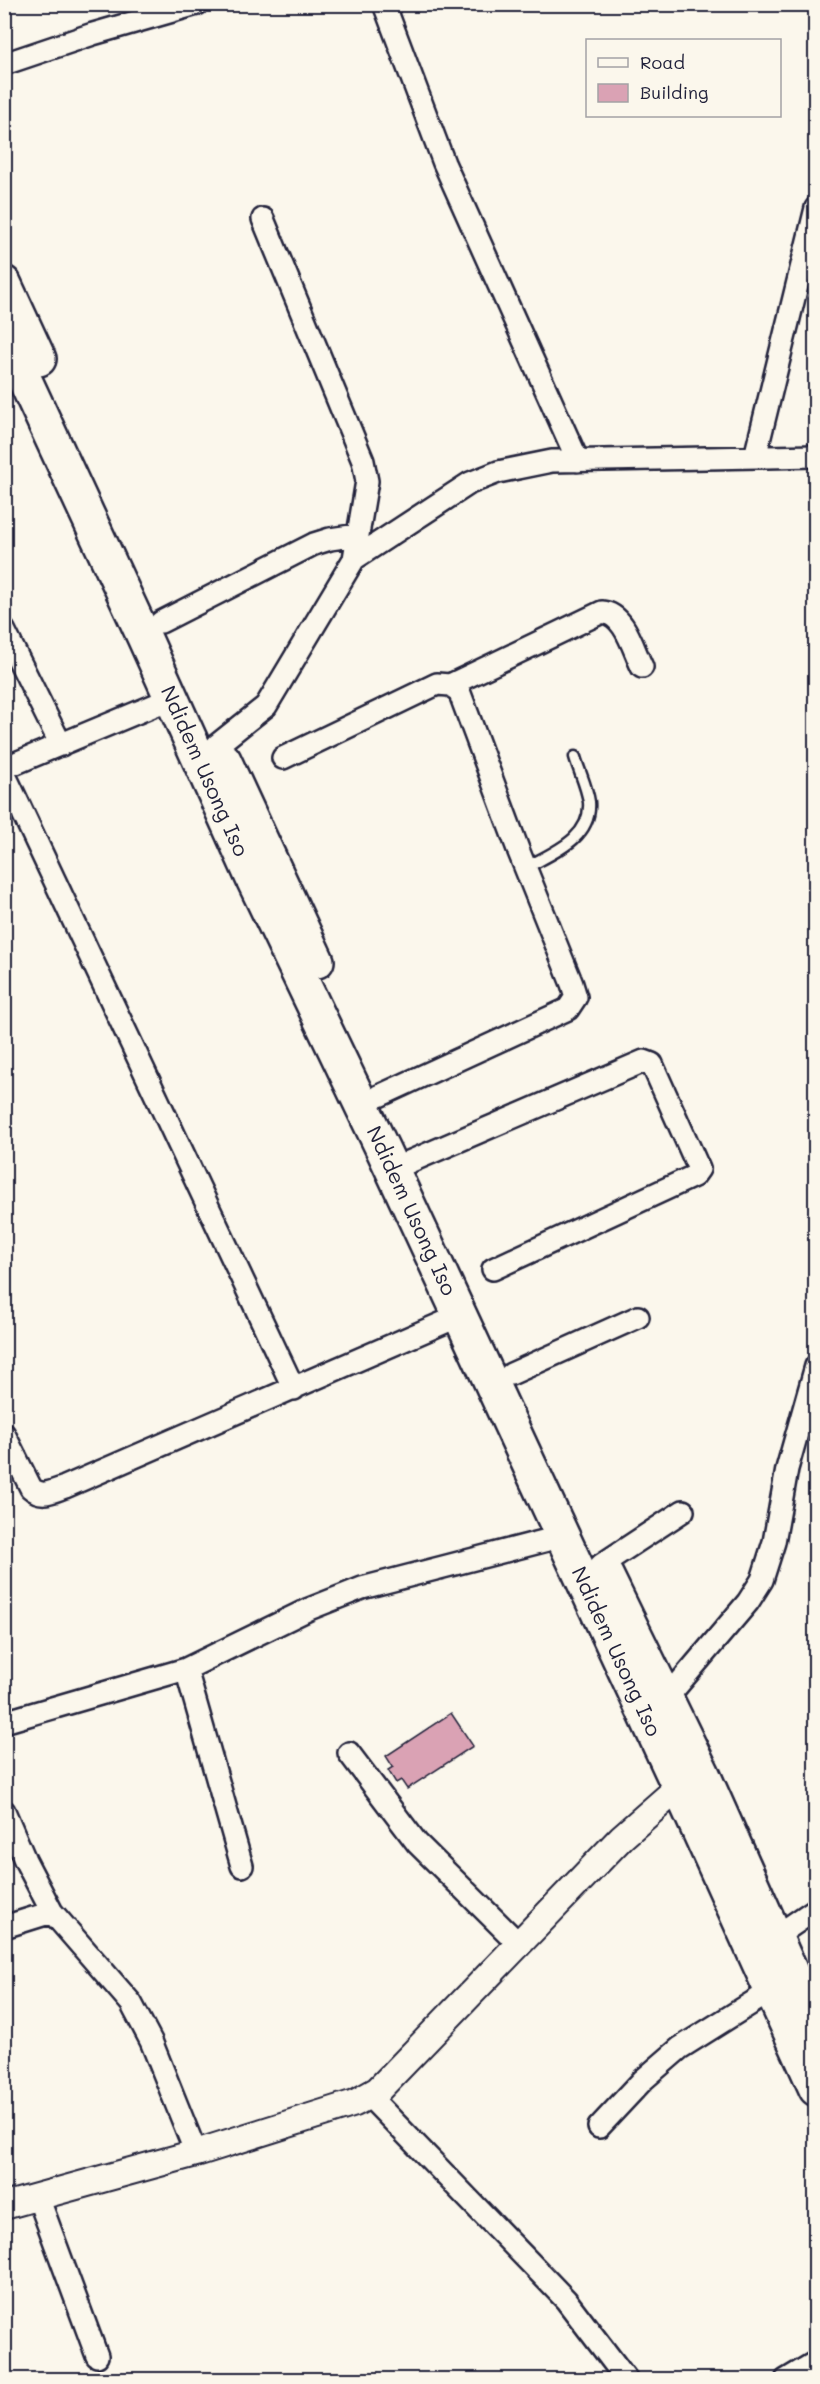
<svg xmlns="http://www.w3.org/2000/svg" width="820" height="2384" viewBox="0 0 820 2384" font-family="Mali,sans-serif">
	<rect width="100%" height="100%" fill="#fbf7ec"/>
	<filter id="ink" filterUnits="userSpaceOnUse"><feTurbulence type="fractalNoise" baseFrequency=".0167" numOctaves="2"/><feDisplacementMap in="SourceGraphic" scale="12" xChannelSelector="R" yChannelSelector="G"/><feConvolveMatrix kernelMatrix="1 2 1 2 8 2 1 2 1" color-interpolation-filters="sRGB"/></filter>
	<g filter="url(#ink)">
		<path fill="#daa2b4" stroke="#22223b" stroke-width="1.5" d="M451,1713L473,1746L407,1789L401,1780L396,1783L388,1770L393,1767L386,1756Z"/>
		<g fill="none" stroke-linecap="round" stroke-linejoin="round">
			<defs>
				<path id="service" d="M525,868C552,853 592,839 589,802C587,787 579,771 575,757"/>
				<path id="minor" d="M384,4L444,163L578,461
					M4,64L93,34L197,4
					M263,219L363,461L367,481L354,559
					M755,457L816,208
					M161,622L314,544L330,539L358,535
					M4,630L61,745
					M450,685L602,612C625,614 633,649 642,667
					M217,745L266,706L354,559L470,483L498,472L552,461L816,456
					M283,758L437,684L450,685L459,691L519,852L572,984L576,997L568,1009L379,1096
					M4,768L172,698
					M4,773L294,1389
					M409,1162L644,1061L652,1064L699,1169L694,1176L493,1269
					M511,1374L638,1317
					M4,1434L31,1488C42,1498 53,1491 65,1487L459,1316
					M601,1565L683,1511
					M186,1669L242,1866
					M665,1700L748,1602L762,1580L774,1542L787,1469L816,1366
					M4,1722L186,1669L309,1609L362,1588L563,1536
					M349,1753L417,1843L519,1944
					M4,1811L25,1860L52,1912L131,2003L151,2041L196,2153
					M4,1927L52,1912
					M775,1937L816,1909
					M369,2096L543,2276L566,2300L627,2380
					M599,2127L643,2080L680,2048L771,1991
					M38,2197L97,2356
					M786,2380L816,2362"/>
				<path id="tertiary" d="M4,2206L196,2153L355,2103L378,2090L622,1837L679,1787L693,1777"/>
				<g id="trunk">
					<path d="M4,283L39,359"/>
					<path id="s1" d="M4,335L144,637L253,879L384,1152L679,1787L816,2089"/>
					<path d="M224,760L317,961"/>
					<path d="M606,1575L702,1772L816,2028"/>
				</g>
			</defs>
			<use href="#service" stroke="#22223b" stroke-width="15"/>
			<use href="#minor" stroke="#22223b" stroke-width="26"/>
			<use href="#tertiary" stroke="#22223b" stroke-width="30"/>
			<use href="#trunk" stroke="#22223b" stroke-width="38"/>
			<use href="#service" stroke="#fbf7ec" stroke-width="10"/>
			<use href="#minor" stroke="#fbf7ec" stroke-width="21"/>
			<use href="#tertiary" stroke="#fbf7ec" stroke-width="26"/>
			<use href="#trunk" stroke="#fbf7ec" stroke-width="33"/>
		</g>
	</g>
	<g text-anchor="middle" stroke-width="4.5" stroke-linejoin="round" paint-order="stroke">
		<g font-size="21" fill="#22223b" stroke="#fbf7ec">
			<text dy="7" stroke="none"><textPath href="#s1" startOffset="480">Ndidem Usong Iso</textPath></text>
			<text dy="7" stroke="none"><textPath href="#s1" startOffset="966">Ndidem Usong Iso</textPath></text>
			<text dy="7" stroke="none"><textPath href="#s1" startOffset="1452">Ndidem Usong Iso</textPath></text>
		</g>
	</g>
	<rect width="820" height="2384" fill="none" stroke="#fbf7ec" stroke-width="24"/>
	<rect x="12" y="12" width="796" height="2360" fill="none" stroke="#22223b" stroke-width="2" filter="url(#ink)"/>
	<rect x="586" y="39" width="195" height="78" fill="#fbf7ec" stroke="#a4a2a5" stroke-width="1.5"/>
	<rect x="598" y="58" width="30" height="9" fill="#fbf7ec" stroke="#a4a2a5" stroke-width="1.5"/>
	<text x="640" y="69" font-size="18" fill="#22223b">Road</text>
	<rect x="598" y="84" width="30" height="18" fill="#daa2b4" stroke="#a4a2a5" stroke-width="1.5"/>
	<text x="640" y="99" font-size="18" fill="#22223b">Building</text>
</svg>
